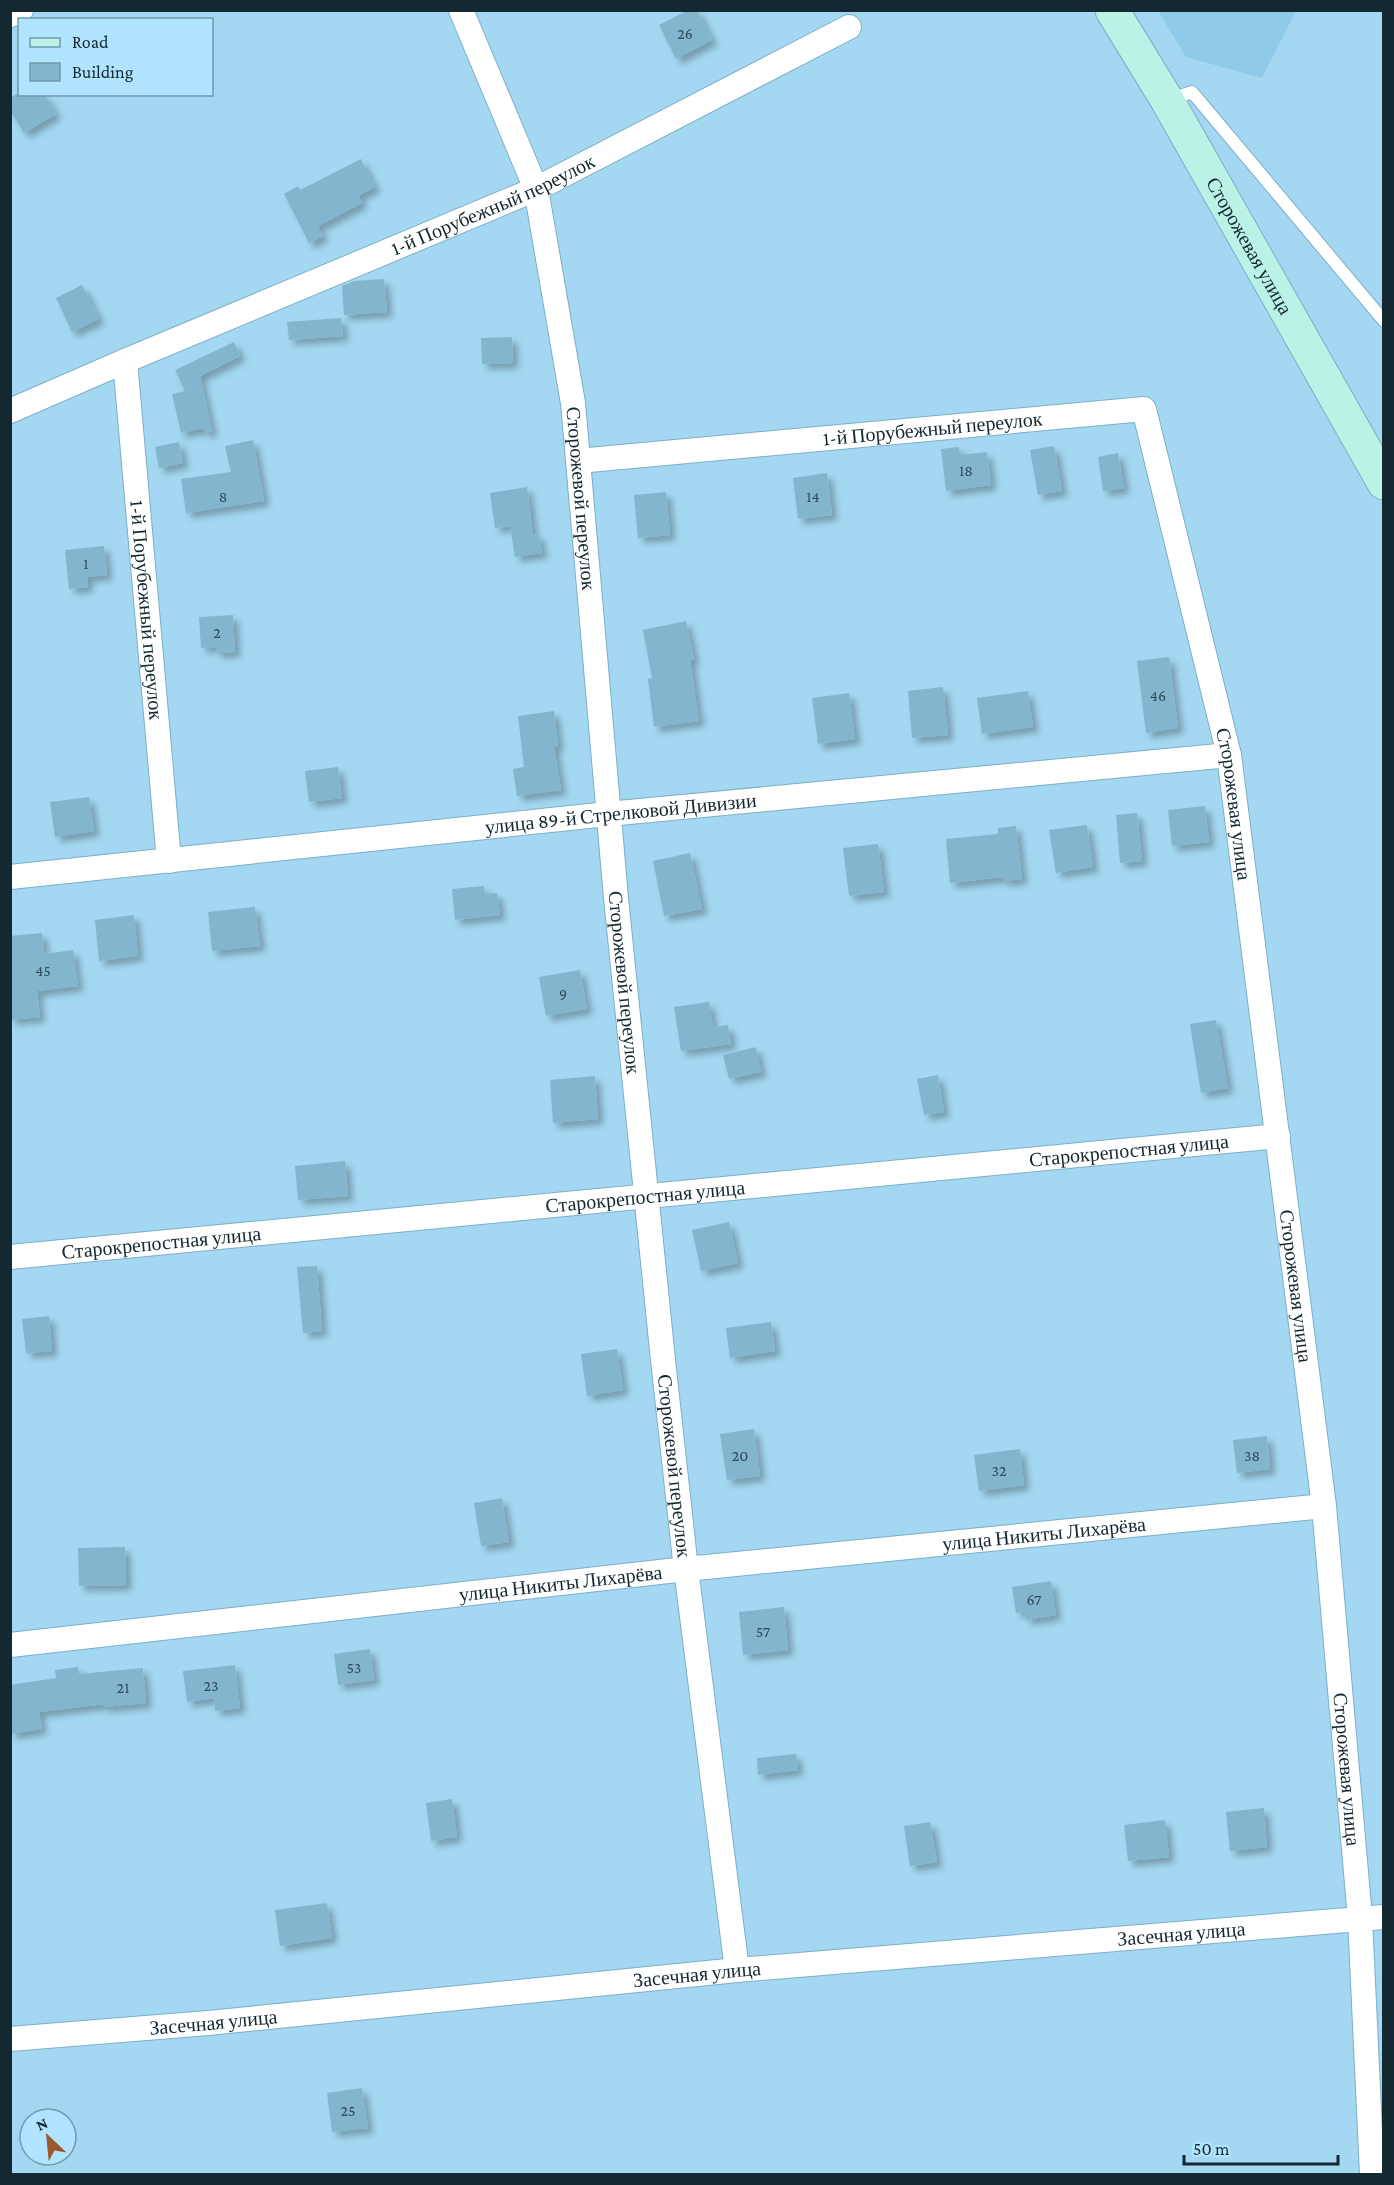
<svg xmlns="http://www.w3.org/2000/svg" width="1394" height="2185" viewBox="0 0 1394 2185" font-family="'Crimson Pro',serif">
	<defs>
		<filter id="shadow"><feDropShadow dx="5.5" dy="5.5" stdDeviation="3" flood-color="#0004"/></filter>
	</defs>
	<rect width="100%" height="100%" fill="#a4d7f1"/>
	<path fill="#8fcbe8" d="M1158,11H1296L1262,78L1186,57Z"/>
	<path fill="#83b5cf" filter="url(#shadow)" d="M688,10H697L712,40L676,59L659,25Z
		M17,94H44L56,114L24,133L10,110V98Z
		M361,159L375,187L358,196L362,203L318,226L323,236L309,243L284,194L298,186L300,190Z
		M384,279L387,312L344,315L342,286L354,281Z
		M82,285L99,319L72,332L56,298Z
		M341,318L343,336L289,340L287,322Z
		M512,337L513,363L482,364L481,338Z
		M234,342L240,356L200,376L212,431L206,433L203,428L181,433L172,394L185,391L175,370Z
		M253,440L264,501L186,513L181,479L231,472L225,446Z
		M179,442L183,463L159,468L155,447Z
		M1054,446L1062,491L1038,495L1030,450Z
		M959,447L960,455L987,452L991,485L946,491L941,449Z
		M1118,453L1124,488L1103,491L1098,457Z
		M827,473L832,515L798,519L793,478Z
		M527,487L533,535L539,534L542,553L515,557L510,526L495,528L490,493Z
		M666,492L670,535L638,538L634,495Z
		M104,546L107,575L87,577L88,587L69,589L65,550Z
		M233,615L235,652L217,653L216,647L201,648L199,617Z
		M686,621L694,660H690L699,721L654,727L648,679L652,678L643,630Z
		M1169,657L1178,728L1146,733L1137,661Z
		M943,687L948,735L912,738L908,691Z
		M1028,691L1033,727L982,734L977,698Z
		M849,693L855,739L818,744L812,698Z
		M554,711L558,746L554,747L561,790L517,796L513,769L524,767L518,716Z
		M338,767L342,798L309,802L305,771Z
		M89,797L94,831L55,837L50,802Z
		M1205,806L1209,842L1172,846L1168,810Z
		M1137,813L1142,861L1120,863L1116,815Z
		M1087,825L1093,867L1056,873L1049,830Z
		M1016,826L1022,879L1004,881L1003,877L950,883L946,839L998,834V828Z
		M878,844L884,892L849,896L843,848Z
		M690,853L702,909L664,916L653,861Z
		M484,886L485,894L497,893L500,915L455,920L452,889Z
		M255,907L260,946L212,951L208,912Z
		M134,915L138,956L99,961L95,920Z
		M42,933L44,954L73,950L78,986L37,991L40,1017L10,1020V936Z
		M580,970L587,1009L546,1016L539,977Z
		M709,1002L713,1027L728,1025L731,1044L681,1051L674,1007Z
		M1216,1020L1228,1088L1201,1093L1190,1024Z
		M756,1047L761,1072L729,1079L723,1055Z
		M938,1075L944,1112L924,1115L917,1079Z
		M595,1076L598,1119L553,1123L550,1080Z
		M345,1161L348,1196L298,1200L295,1166Z
		M729,1222L738,1263L701,1271L692,1230Z
		M317,1266L322,1331L303,1333L297,1267Z
		M49,1316L52,1351L26,1353L22,1319Z
		M771,1322L775,1351L730,1358L726,1328Z
		M617,1349L623,1390L587,1396L581,1354Z
		M754,1429L760,1476L727,1480L720,1434Z
		M1267,1436L1270,1469L1237,1473L1233,1440Z
		M1020,1449L1024,1485L979,1491L974,1455Z
		M502,1498L509,1542L481,1546L474,1503Z
		M125,1547L126,1585L79,1586L78,1548Z
		M1051,1581L1056,1615L1026,1620L1025,1611L1016,1613L1012,1587Z
		M784,1607L788,1650L743,1655L739,1612Z
		M370,1649L374,1680L338,1685L334,1654Z
		M235,1665L240,1708L215,1711L214,1698L187,1702L183,1671Z
		M78,1667L79,1674L143,1668L146,1703L104,1707V1704L39,1712L42,1729L10,1734V1685L56,1678L55,1670Z
		M796,1754L798,1770L758,1775L757,1758Z
		M452,1799L457,1837L431,1841L426,1803Z
		M1264,1808L1267,1847L1230,1851L1226,1812Z
		M1165,1820L1169,1857L1128,1861L1124,1825Z
		M930,1822L937,1862L910,1866L904,1826Z
		M327,1903L332,1938L280,1946L275,1910Z
		M362,2088L368,2128L332,2132L327,2093Z"/>
	<g fill="none" stroke-linecap="round" stroke-linejoin="round">
		<defs>
			<path id="lane" d="M1169,100L1192,92L1384,321"/>
			<g id="street">
				<path id="s1" d="M461,10L536,189L573,403L616,898L663,1360L686,1569L737,1970"/>
				<path d="M10,15L21,10"/>
				<path id="s2" d="M125,361L169,861"/>
				<path id="s3" d="M10,411L125,361L536,189L849,27"/>
				<path id="s4" d="M578,461L1144,409L1229,755L1324,1506L1360,1918L1372,2174"/>
				<path id="s5" d="M10,877L608,814L1229,755"/>
				<path id="s6" d="M10,1257L1278,1136"/>
				<path id="s7" d="M10,1645L686,1569L1324,1506"/>
				<path id="s8" d="M10,2039L208,2023L737,1970L1384,1917"/>
			</g>
			<g id="secondary">
				<path id="s9" d="M1112,10L1167,100L1384,483"/>
			</g>
		</defs>
		<use href="#lane" stroke="#7dafc8" stroke-width="14"/>
		<use href="#street" stroke="#7dafc8" stroke-width="26"/>
		<use href="#secondary" stroke="#7dafc8" stroke-width="35"/>
		<use href="#lane" stroke="#fff" stroke-width="12"/>
		<use href="#street" stroke="#fff" stroke-width="24"/>
		<use href="#secondary" stroke="#bcf2e5" stroke-width="33"/>
	</g>
	<g text-anchor="middle" stroke-width="4.5" stroke-linejoin="round" paint-order="stroke">
		<g font-size="16" fill="#304b59">
			<text x="685" y="39">26</text>
			<text x="966" y="476">18</text>
			<text x="223" y="502">8</text>
			<text x="813" y="502">14</text>
			<text x="86" y="569">1</text>
			<text x="217" y="638">2</text>
			<text x="1158" y="701">46</text>
			<text x="43" y="976">45</text>
			<text x="563" y="999">9</text>
			<text x="740" y="1461">20</text>
			<text x="1252" y="1461">38</text>
			<text x="999" y="1476">32</text>
			<text x="1034" y="1605">67</text>
			<text x="763" y="1637">57</text>
			<text x="354" y="1673">53</text>
			<text x="211" y="1691">23</text>
			<text x="123" y="1693">21</text>
			<text x="348" y="2116">25</text>
		</g>
		<g font-size="20" fill="#142832" stroke="#b1e4ff">
			<text dy="7" stroke="none"><textPath href="#s3" startOffset="525">1-й Порубежный переулок</textPath></text>
			<text dy="7" stroke="none"><textPath href="#s9" startOffset="273">Сторожевая улица</textPath></text>
			<text dy="7" stroke="none"><textPath href="#s4" startOffset="356">1-й Порубежный переулок</textPath></text>
			<text dy="7" stroke="none"><textPath href="#s1" startOffset="507">Сторожевой переулок</textPath></text>
			<text dy="7" stroke="none"><textPath href="#s2" startOffset="250">1-й Порубежный переулок</textPath></text>
			<text dy="7" stroke="none"><textPath href="#s4" startOffset="974">Сторожевая улица</textPath></text>
			<text dy="7" stroke="none"><textPath href="#s5" startOffset="614">улица 89-й Стрелковой Дивизии</textPath></text>
			<text dy="7" stroke="none"><textPath href="#s1" startOffset="993">Сторожевой переулок</textPath></text>
			<text dy="7" stroke="none"><textPath href="#s6" startOffset="1124">Старокрепостная улица</textPath></text>
			<text dy="7" stroke="none"><textPath href="#s6" startOffset="638">Старокрепостная улица</textPath></text>
			<text dy="7" stroke="none"><textPath href="#s6" startOffset="152">Старокрепостная улица</textPath></text>
			<text dy="7" stroke="none"><textPath href="#s4" startOffset="1460">Сторожевая улица</textPath></text>
			<text dy="7" stroke="none"><textPath href="#s1" startOffset="1479">Сторожевой переулок</textPath></text>
			<text dy="7" stroke="none"><textPath href="#s7" startOffset="1040">улица Никиты Лихарёва</textPath></text>
			<text dy="7" stroke="none"><textPath href="#s7" startOffset="554">улица Никиты Лихарёва</textPath></text>
			<text dy="7" stroke="none"><textPath href="#s4" startOffset="1946">Сторожевая улица</textPath></text>
			<text dy="7" stroke="none"><textPath href="#s8" startOffset="1176">Засечная улица</textPath></text>
			<text dy="7" stroke="none"><textPath href="#s8" startOffset="690">Засечная улица</textPath></text>
			<text dy="7" stroke="none"><textPath href="#s8" startOffset="204">Засечная улица</textPath></text>
		</g>
	</g>
	<rect width="1394" height="2185" fill="none" stroke="#142832" stroke-width="24"/>
	<rect x="18" y="18" width="195" height="78" fill="#b1e4ff" stroke="#7299ad" stroke-width="1.5"/>
	<rect x="30" y="38" width="30" height="9" fill="#bcf2e5" stroke="#7299ad" stroke-width="1.5"/>
	<text x="72" y="48" font-size="18" fill="#142832">Road</text>
	<rect x="30" y="63" width="30" height="18" fill="#83b5cf" stroke="#7299ad" stroke-width="1.5"/>
	<text x="72" y="78" font-size="18" fill="#142832">Building</text>
	<g transform="translate(48 2137) rotate(334)"><circle r="28" fill="#b1e4ff" stroke="#7299ad" stroke-width="1.5"/>
	<path d="M0-4.5L10 22L0 15L-10 22Z" fill="#9d582c"/>
	<text y="-9" font-size="16" font-weight="bold" text-anchor="middle" fill="#142832">N</text>
	</g>
	<path d="M1184 2155v9h154v-9" fill="none" stroke="#142832" stroke-width="3"/>
	<text x="1193" y="2155" font-size="18" fill="#142832" stroke="#b1e4ff" stroke-width="4.5" paint-order="stroke">50 m</text>
</svg>
